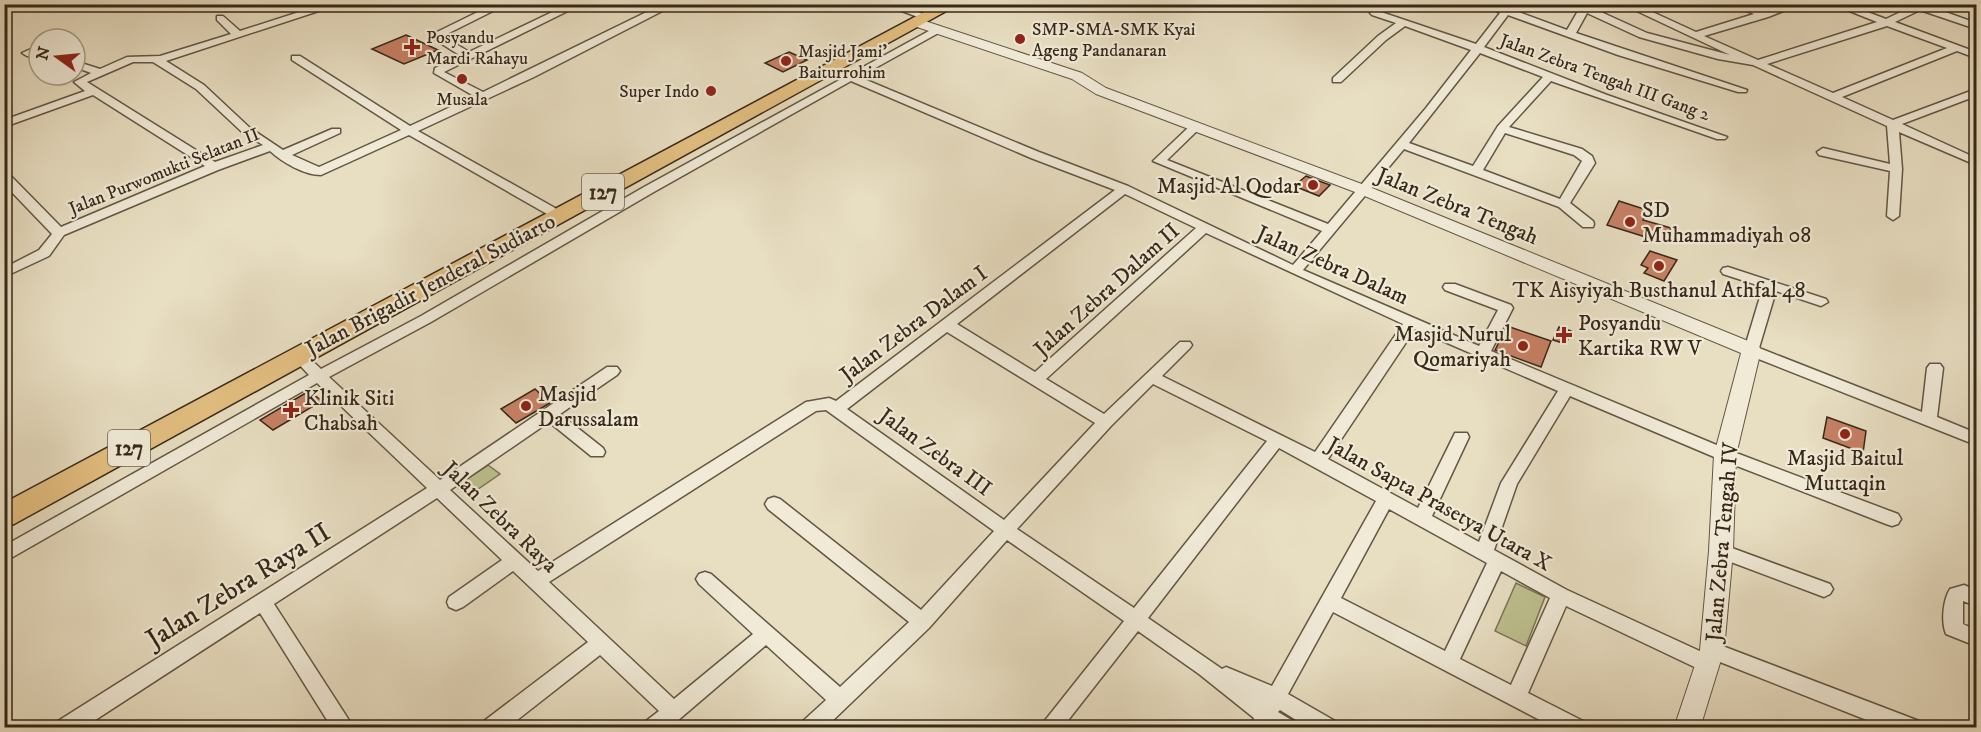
<svg xmlns="http://www.w3.org/2000/svg" width="1981" height="732" viewBox="0 0 1981 732" font-family="'IM FELL DW Pica',serif">
	<rect width="100%" height="100%" fill="#e8dec2"/>
	<filter id="stains"><feTurbulence type="fractalNoise" baseFrequency=".00333" numOctaves="4"/><feColorMatrix values="0 0 0 0 .2 0 0 0 0 .09 0 0 0 0 .02 0 0 0 .5 -.17"/></filter>
	<radialGradient id="worn" r=".72"><stop offset=".6" stop-color="#630" stop-opacity="0"/><stop offset="1" stop-color="#630" stop-opacity=".3"/></radialGradient>
	<path fill="#bdbf8e" stroke="#7a7454" stroke-width="1.5" d="M488,465L500,474L468,496L456,486Z
		M1516,583L1545,597L1526,646L1495,631Z"/>
	<path fill="#c78064" stroke="#372819" stroke-width="1.5" d="M406,35L438,50L404,64L372,49Z
		M789,52L807,60L783,72L765,63Z
		M1306,176L1330,185L1319,196L1294,186Z
		M1619,201L1647,210L1643,220L1671,228L1665,243L1607,225Z
		M1650,251L1677,260L1664,281L1644,273L1648,268L1641,265Z
		M1507,326L1551,341L1541,367L1495,350Z
		M1559,327L1571,331L1566,344L1553,340Z
		M535,389L550,403L516,423L501,409Z
		M309,391L322,401L273,430L260,420Z
		M1827,417L1866,431L1863,453L1823,438Z"/>
	<g fill="none" stroke-linecap="round" stroke-linejoin="round">
		<defs>
			<path id="minor" d="M8,4H21L4,13V6Z
				M324,4H340L166,61L204,85L250,128L283,150L332,129H340V133L292,155L319,167L401,130L292,60V56H300L410,126L474,96L434,73L435,68L461,56L434,39L433,34L494,4H507L443,36L469,52L569,4H582L444,72L483,92L663,4H676L534,77L418,131L555,208L557,211L555,214H547L409,135L321,175C304,175 282,162 270,151L218,170L64,235L49,256L4,277V268L39,250L52,234L4,184V172L8,173L61,227L205,166L93,95L4,127V120L85,91L74,82L91,73L75,67V61L100,69L127,57L160,56L231,34L217,20V16H223L240,31ZM133,62H153L196,89L242,132L263,145L215,162L87,82Z
				M883,4H898L923,14L918,17Z
				M1377,4H1386L1381,12L1476,44L1500,13L1482,4H1497L1567,30L1582,4H1592L1590,7L1647,33L1730,55L1622,4H1635L1696,32L1754,14L1731,4H1745L1764,11L1785,4H1801L1768,17L1704,36L1758,60L1877,22L1832,4H1846L1886,19L1911,7L1908,4H1923L1976,23V29L1920,10L1895,22L1976,52V58L1957,51L1842,97L1893,120L1976,89V96L1902,124L1976,158V165L1899,132L1902,169L1899,216L1893,220L1887,216L1890,171L1819,155L1817,152L1823,148L1890,164L1887,126L1753,65L1718,59L1639,37L1587,13L1576,33L1747,90L1746,92H1738L1618,55L1508,15L1484,47L1607,95L1727,137L1725,139H1717L1551,81L1509,127L1582,149L1592,156L1595,163L1570,203L1593,221L1594,224L1593,227H1583L1559,207L1404,149L1303,270L1479,346L1498,310L1445,290L1443,287L1445,284H1455L1511,305L1513,308L1491,351L1731,451L1898,514L1901,519L1898,524L1892,526L1886,524L1719,459L1570,396L1517,484L1494,550L1567,590L1704,653L1702,650L1705,644L1712,642L1919,721L1922,728H1887L1715,660L1717,664L1714,670L1707,673L1566,606L1528,693L1583,721L1586,728H1555L1333,612L1288,694L1335,721L1338,728H1309L1280,710L1278,712L1293,721L1296,728H1249L1254,718L1199,674L1138,631L1062,728H1039L1124,621L1007,540L929,628L825,728H800L803,721L826,700L766,645L669,728H643L646,721L659,711L600,655L507,728H481L484,721L588,642L513,571L463,607L456,610L449,607L447,602L449,597L502,560L437,498L274,604L354,728H332L260,613L83,728H55L58,721L427,488L317,383L4,562V546L309,375L291,356L293,352H303L321,369L421,316L644,187L938,26L943,29L942,31L859,77L1039,152L1128,186L1293,265L1322,231L1153,161L1191,125H1199V129L1167,160L1328,224L1426,108L1471,50L1405,26L1386,40L1341,82H1333V78L1378,36L1396,23L1372,15L1370,13ZM1887,26L1947,48L1833,93L1767,64ZM1480,53L1543,77L1498,126L1473,166L1409,143ZM851,81L1031,158L1115,190L836,401L829,398L806,402L538,571L450,490L549,422L591,456H603L605,452L603,448L560,414L617,375L620,371L617,367H607L440,480L329,377L431,322L652,193ZM1505,133L1574,155L1582,161L1560,199L1483,170ZM1125,194L1196,228L1035,372L957,324ZM1206,233L1403,324L1315,452L1162,376L1190,348L1192,345L1190,342H1180L1104,414L1046,379ZM1415,329L1558,391L1501,483L1479,542L1432,516L1469,437L1467,433H1455L1418,508L1328,459ZM947,332L1095,423L1004,520L847,409ZM1153,384L1267,441L1134,608L1017,529L1111,426ZM826,410L994,531L921,610L780,499L774,497L768,499L765,504L768,509L909,622L840,687L711,574L705,572L699,574L696,579L699,584L753,634L674,699L549,582L816,411ZM1279,448L1376,501L1272,686L1226,667L1222,669L1148,618ZM1389,509L1487,563L1445,651L1341,598ZM1501,571L1550,598L1511,685L1460,659Z
				M33,48L39,50V56H27L22,53Z
				M1728,267L1826,299L1828,302L1821,306L1776,291L1759,348L1922,412L1927,368L1930,364H1940L1943,368L1937,417L1976,433V445L1746,354L1744,350L1763,287L1723,274L1721,271L1723,268Z
				M1721,544L1830,584L1833,589L1830,594L1824,597L1715,556L1712,551L1715,546Z
				M1964,585L1976,590V606L1963,601V624L1976,630V646L1946,634C1941,622 1943,600 1950,589Z"/>
			<path id="tertiary" d="M919,19L1082,73L1106,88L1367,186L1758,345L1761,350L1736,455L1733,551L1724,650L1700,728H1674L1700,650L1709,551L1714,455L1741,353L1355,192L1096,94L1072,79L914,26L913,23Z"/>
			<path id="primary" d="M939,4H959L14,524L4,527V503Z"/>
		</defs>
		<use href="#minor" stroke="#635643" stroke-width="3"/>
		<use href="#tertiary" stroke="#635643" stroke-width="2"/>
		<use href="#primary" stroke="#372819" stroke-width="3"/>
		<use href="#minor" fill="#f0ead7" fill-rule="evenodd"/>
		<use href="#tertiary" fill="#f0ead7" fill-rule="evenodd"/>
		<use href="#primary" fill="#e4bf81" fill-rule="evenodd"/>
	</g>
	<g fill="#8f2418" stroke="#f0ead7" stroke-width="2">
		<circle cx="1020" cy="39" r="6"/>
		<path d="M409 38h6v6h6v6h-6v6h-6v-6h-6v-6h6z"/>
		<circle cx="786" cy="61" r="6"/>
		<circle cx="462" cy="79" r="6"/>
		<circle cx="711" cy="91" r="6"/>
		<circle cx="1313" cy="185" r="6"/>
		<circle cx="1630" cy="222" r="6"/>
		<circle cx="1659" cy="266" r="6"/>
		<path d="M1561 326h6v6h6v6h-6v6h-6v-6h-6v-6h6z"/>
		<circle cx="1523" cy="346" r="6"/>
		<circle cx="526" cy="406" r="6"/>
		<path d="M288 401h6v6h6v6h-6v6h-6v-6h-6v-6h6z"/>
		<circle cx="1845" cy="434" r="6"/>
	</g>
	<g text-anchor="middle" stroke-width="4.5" stroke-linejoin="round" paint-order="stroke">
		<g font-size="18" fill="#372819" stroke="#f0ead7" text-anchor="start">
			<text x="1032" y="35">SMP-SMA-SMK Kyai<tspan x="1032" dy="21">Ageng Pandanaran</tspan></text>
			<text x="426" y="43">Posyandu<tspan x="426" dy="21">Mardi Rahayu</tspan></text>
			<text x="798" y="57">Masjid Jami'<tspan x="798" dy="21">Baiturrohim</tspan></text>
			<text x="699" y="97" text-anchor="end">Super Indo</text>
			<text x="462" y="105" text-anchor="middle">Musala</text>
		</g>
		<g font-size="18" fill="#372819" stroke="#f0ead7">
			<text transform="translate(1605 77) rotate(20)" y="6">Jalan Zebra Tengah III Gang 2</text>
			<text transform="translate(164 171) rotate(-22)" y="6">Jalan Purwomukti Selatan II</text>
		</g>
		<g fill="#f0ead7" stroke="#6e6252" stroke-width="1.5">
			<rect x="582" y="174" width="42" height="36" rx="4.5"/>
			<rect x="108" y="430" width="42" height="36" rx="4.5"/>
		</g>
		<g font-size="21" font-weight="bold" fill="#372819">
			<text x="603" y="199">127</text>
			<text x="129" y="455">127</text>
		</g>
		<g font-size="22" fill="#372819" stroke="#f0ead7" text-anchor="start">
			<text x="1301" y="193" text-anchor="end">Masjid Al Qodar</text>
			<text x="1642" y="217">SD<tspan x="1642" dy="25">Muhammadiyah 08</tspan></text>
			<text x="1659" y="297" text-anchor="middle">TK Aisyiyah Busthanul Athfal 48</text>
			<text x="1578" y="330">Posyandu<tspan x="1578" dy="25">Kartika RW V</tspan></text>
			<text x="1511" y="341" text-anchor="end">Masjid Nurul<tspan x="1511" dy="25">Qomariyah</tspan></text>
			<text x="538" y="401">Masjid<tspan x="538" dy="25">Darussalam</tspan></text>
			<text x="304" y="405">Klinik Siti<tspan x="304" dy="25">Chabsah</tspan></text>
			<text x="1845" y="465" text-anchor="middle">Masjid Baitul<tspan x="1845" dy="25">Muttaqin</tspan></text>
		</g>
		<g font-size="22" fill="#372819" stroke="#f0ead7">
			<text transform="translate(1458 205) rotate(22)" y="8">Jalan Zebra Tengah</text>
			<text transform="translate(1333 264) rotate(24)" y="8">Jalan Zebra Dalam</text>
			<text transform="translate(430 284) rotate(-28)" y="8">Jalan Brigadir Jenderal Sudiarto</text>
			<text transform="translate(1106 289) rotate(-42)" y="8">Jalan Zebra Dalam II</text>
			<text transform="translate(913 323) rotate(-37)" y="8">Jalan Zebra Dalam I</text>
			<text transform="translate(936 451) rotate(36)" y="8">Jalan Zebra III</text>
			<text transform="translate(1440 503) rotate(29)" y="8">Jalan Sapta Prasetya Utara X</text>
			<text transform="translate(501 516) rotate(44)" y="8">Jalan Zebra Raya</text>
			<text transform="translate(1721 542) rotate(-85)" y="8">Jalan Zebra Tengah IV</text>
		</g>
		<g font-size="27" fill="#372819" stroke="#f0ead7">
			<text transform="translate(238 585) rotate(-32)" y="9">Jalan Zebra Raya II</text>
		</g>
	</g>
	<rect width="1981" height="732" fill="none" stroke="#e8dec2" stroke-width="24"/>
	<rect x="6" y="6" width="1969" height="720" fill="none" stroke="#372819" stroke-width="3"/>
	<rect x="12" y="12" width="1957" height="708" fill="none" stroke="#372819" stroke-width="1.5"/>
	<g transform="translate(57 57) rotate(285)"><circle r="28" fill="#f0ead7" stroke="#a69c8b" stroke-width="1.5"/>
	<path d="M0-4.5L10 22L0 15L-10 22Z" fill="#8f2418"/>
	<text y="-9" font-size="16" font-weight="bold" text-anchor="middle" fill="#372819">N</text>
	</g>
	<rect width="100%" height="100%" filter="url(#stains)"/>
	<rect width="100%" height="100%" fill="url(#worn)"/>
</svg>
